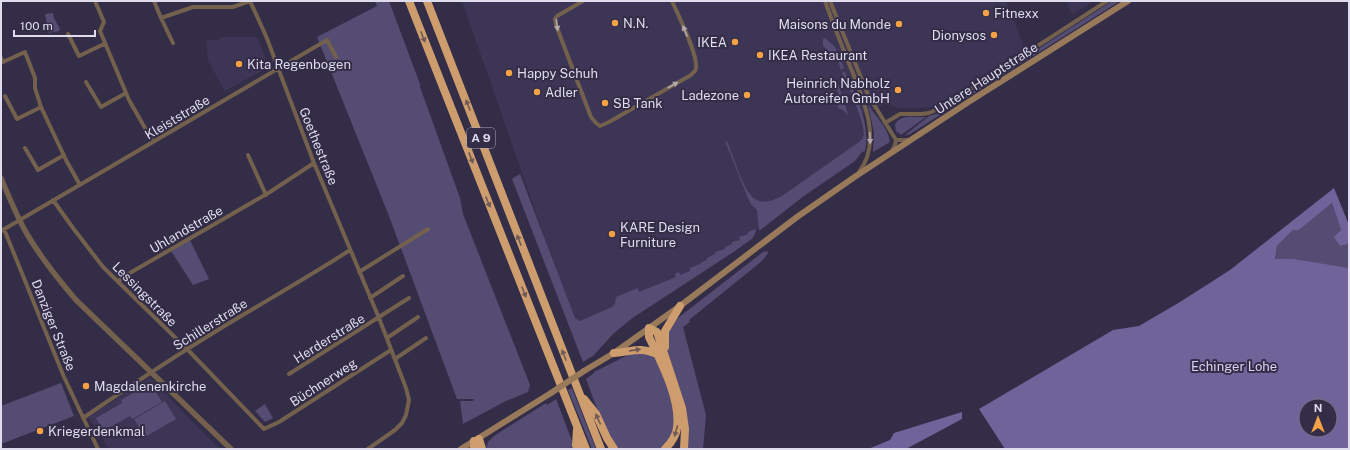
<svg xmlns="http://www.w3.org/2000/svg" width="1350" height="450" viewBox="0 0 1350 450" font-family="'Public Sans',sans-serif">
	<rect width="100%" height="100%" fill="#332d47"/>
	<path fill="#3c3555" d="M462,1H1006L1024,47L1022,50L966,87L932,107L919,108H900L885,104L860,116L864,136L861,147L776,212L750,236L698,269L580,321L575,318L556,270Z
		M1066,1H1094L1072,15Z
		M220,37H257L269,67L225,91L208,61L206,40H219Z
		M150,377L185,414L220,449H109L88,417Z"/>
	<path fill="#554c74" d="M375,1H389L420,84V87L460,198L463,214L530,385L528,392L506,401L463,424L460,401H473L474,399H457L389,216L317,37L377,6Z
		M1112,1H1120L910,134L904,136L929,116L939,113L946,109Z
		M53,13L54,18L60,29L59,31L49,33L45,14Z
		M825,38L835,47L844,68L841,70L838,61L823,46V39Z
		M845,72C856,97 871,123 865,151L862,152L855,161L804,196L759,231L757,210L750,203L725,141H727C731,152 735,162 739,173C749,196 755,210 782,196L859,142L863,138C867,125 848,87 842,73Z
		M834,84L838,85L839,86L853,130C850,122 849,110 839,109L834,96L839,94L835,85L830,87V85Z
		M868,105C876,116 888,128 890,142L873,152L874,133Z
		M926,117L901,135L896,131L895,125C900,113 916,118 926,117Z
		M520,174L575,318L580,321L612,307L615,304L616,297L638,288L639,292L676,277L675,274L679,272L680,275L690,271V268L700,264V263L707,260V258L715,254V252L725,249V247L732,244V242L740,240L739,237L748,234V232L755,229L756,231L753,238L735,251L631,319L613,334L594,355L583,362L512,179Z
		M1332,203L1341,230L1340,246L1349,244V268L1275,260L1277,246L1293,230H1299Z
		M190,240L209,279L193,285L171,251Z
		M767,251L768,253L762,261L689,320L690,322L683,327L706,415L703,449H687L683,400L668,353L667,340V334L673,322L683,314L763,252Z
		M636,351L654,357C664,374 682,419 671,437C669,441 665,445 661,449H617L608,438L586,379L594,373V372Z
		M61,383L74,416L1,444V406Z
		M150,383L162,402L132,419L130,416L103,431L96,418L122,403L121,400Z
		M572,388L596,449H592L568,390Z
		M556,399L575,449H486L488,442L494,436L546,403L547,405Z
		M165,401L176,419L145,437L134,419Z
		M265,404L273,418L265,422L255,411Z"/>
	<path fill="#6f639a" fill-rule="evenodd" d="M1334,188L1349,225V244L1340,246L1334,237L1341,230L1332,203L1299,230H1293L1277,246L1275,259H1293L1349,268V449H1005L979,409L1113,330L1139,326L1180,302L1230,270ZM1306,406H1330V430H1306Z
		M962,412V419L906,449H868L890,440L894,433Z"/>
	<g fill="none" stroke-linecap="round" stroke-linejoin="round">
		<path stroke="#73604d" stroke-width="4" d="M95,1L104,22L100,31L129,100L153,142
			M154,1L161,18L173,43
			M250,1L266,36L314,163L379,318L406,388L409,400L406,415L402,423L395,430L368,449
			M583,1L557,16L555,19L556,25L591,117L596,123L600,126L609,122L691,75C693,73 696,71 696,68C698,54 678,15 672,1
			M825,1C832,21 840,41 848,61C861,94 884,140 859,172
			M830,1L868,95L896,140L895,145L892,151
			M161,18L193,7H233L250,1
			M68,34L79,56L104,44
			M1,58L3,62L25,52L35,78V88L41,107L66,160L80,185
			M86,82L101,107L126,93
			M5,96L17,119L41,107
			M885,123L900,114H922L929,113L945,106L1107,1
			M896,140H908
			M25,148L38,170L64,155
			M248,155L266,195
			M53,200L73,228L103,267L188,350L264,429L279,422L391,350
			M4,229L64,377L98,449
			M1,231L327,40L336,57
			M359,272L428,229
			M118,282L123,277L270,192L314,163
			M370,298L403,276
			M387,338L418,317
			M395,359L426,338
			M289,374L409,298
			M83,418C127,388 172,358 218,330C262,303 307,278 350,250"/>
		<path stroke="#73604d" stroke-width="5.5" d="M1,178C9,197 17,217 27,234C41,258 58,279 76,300L231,449"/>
		<path stroke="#98795a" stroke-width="6" d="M584,371L614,353L680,306L797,217L856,176L970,101L1128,1
			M461,449L551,393"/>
		<path stroke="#cd9d6d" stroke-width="8" d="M409,1L586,449
			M427,1L601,449
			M665,347V331L680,306
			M614,353C633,352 637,346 657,354
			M584,399L596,414L607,438L614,449
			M577,429L576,445L578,449
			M479,439L482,449
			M474,449V441
			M665,449C671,443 676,436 677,428C681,400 661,362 649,337V328L657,332L682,408L685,429L684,449"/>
		<path stroke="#98795a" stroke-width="6" d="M551,393L584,371"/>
	</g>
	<defs><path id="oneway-solid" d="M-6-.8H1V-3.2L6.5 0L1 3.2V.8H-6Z"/></defs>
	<g fill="#b4aaad">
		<use href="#oneway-solid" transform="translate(557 25) rotate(82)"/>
		<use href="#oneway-solid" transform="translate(685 31) rotate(-113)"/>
		<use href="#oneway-solid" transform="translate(673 85) rotate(-30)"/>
		<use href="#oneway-solid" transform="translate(870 138) rotate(88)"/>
	</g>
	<g fill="#715a56">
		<use href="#oneway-solid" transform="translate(423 37) rotate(69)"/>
		<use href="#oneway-solid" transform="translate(468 105) rotate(-111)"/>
		<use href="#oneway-solid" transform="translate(471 158) rotate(69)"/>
		<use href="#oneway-solid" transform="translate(488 202) rotate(68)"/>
		<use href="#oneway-solid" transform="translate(519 240) rotate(-111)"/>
		<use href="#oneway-solid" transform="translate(524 292) rotate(68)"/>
		<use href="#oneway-solid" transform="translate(635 350) rotate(-8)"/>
		<use href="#oneway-solid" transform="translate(564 355) rotate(-111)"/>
		<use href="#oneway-solid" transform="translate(598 419) rotate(-115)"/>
		<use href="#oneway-solid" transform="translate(676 431) rotate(105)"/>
	</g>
	<g fill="#f5a246" stroke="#332d47" stroke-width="1.5">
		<circle cx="986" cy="13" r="4"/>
		<circle cx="615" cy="23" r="4"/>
		<circle cx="899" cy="24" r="4"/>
		<circle cx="994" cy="35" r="4"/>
		<circle cx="735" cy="42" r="4"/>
		<circle cx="760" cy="55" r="4"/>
		<circle cx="239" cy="64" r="4"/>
		<circle cx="509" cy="73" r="4"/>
		<circle cx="898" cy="90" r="4"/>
		<circle cx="537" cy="92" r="4"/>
		<circle cx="747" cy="95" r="4"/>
		<circle cx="605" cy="103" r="4"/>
		<circle cx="612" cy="234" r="4"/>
		<circle cx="86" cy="386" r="4"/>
		<circle cx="40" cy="431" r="4"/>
	</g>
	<g text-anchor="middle" stroke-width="4" stroke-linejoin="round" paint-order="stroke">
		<rect fill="#332d47" stroke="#aba8bb" stroke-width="1" x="467" y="128" width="28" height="20" rx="3"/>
		<g font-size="12" font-weight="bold" fill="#dfdced">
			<text x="481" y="142">A 9</text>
		</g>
		<g font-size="13" fill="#dfdced" stroke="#332d47" text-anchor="start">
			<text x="994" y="18">Fitnexx</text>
			<text x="623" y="28">N.N.</text>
			<text x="891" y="29" text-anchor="end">Maisons du Monde</text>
			<text x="986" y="40" text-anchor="end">Dionysos</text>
			<text x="727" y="47" text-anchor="end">IKEA</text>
			<text x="768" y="60">IKEA Restaurant</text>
			<text x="247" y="69">Kita Regenbogen</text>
			<text x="517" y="78">Happy Schuh</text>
			<text x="890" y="88" text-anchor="end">Heinrich Nabholz<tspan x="890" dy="15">Autoreifen GmbH</tspan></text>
			<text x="545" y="97">Adler</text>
			<text x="739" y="100" text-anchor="end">Ladezone</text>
			<text x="613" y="108">SB Tank</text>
			<text x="620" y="232">KARE Design<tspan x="620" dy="15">Furniture</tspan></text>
			<text x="94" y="391">Magdalenenkirche</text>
			<text x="48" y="436">Kriegerdenkmal</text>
		</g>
		<g font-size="13" fill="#dfdced" stroke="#332d47">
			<text transform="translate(986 78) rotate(-33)" y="5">Untere Hauptstraße</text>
			<text transform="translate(177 117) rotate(-31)" y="5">Kleiststraße</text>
			<text transform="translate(319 146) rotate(68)" y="5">Goethestraße</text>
			<text transform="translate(186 229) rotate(-30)" y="5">Uhlandstraße</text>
			<text transform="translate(145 294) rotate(45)" y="5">Lessingstraße</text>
			<text transform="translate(210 324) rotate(-32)" y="5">Schillerstraße</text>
			<text transform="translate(54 325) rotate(68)" y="5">Danziger Straße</text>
			<text transform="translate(329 338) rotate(-32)" y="5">Herderstraße</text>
			<text transform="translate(323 382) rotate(-33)" y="5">Büchnerweg</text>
		</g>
		<g font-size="13" fill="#d8d2f4" stroke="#332d47">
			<text x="1234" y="371">Echinger Lohe</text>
		</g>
	</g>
	<rect width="1350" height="450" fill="none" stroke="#dfdced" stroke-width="4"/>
	<g transform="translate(1318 418)"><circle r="19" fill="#332d47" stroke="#787389"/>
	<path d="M0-3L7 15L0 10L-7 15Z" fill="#f5a246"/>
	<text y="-6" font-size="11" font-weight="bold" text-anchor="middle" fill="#dfdced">N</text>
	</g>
	<path d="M14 30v6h81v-6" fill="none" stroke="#dfdced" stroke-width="2"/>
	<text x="20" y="30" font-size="12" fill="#dfdced" stroke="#332d47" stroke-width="3" paint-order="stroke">100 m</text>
</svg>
